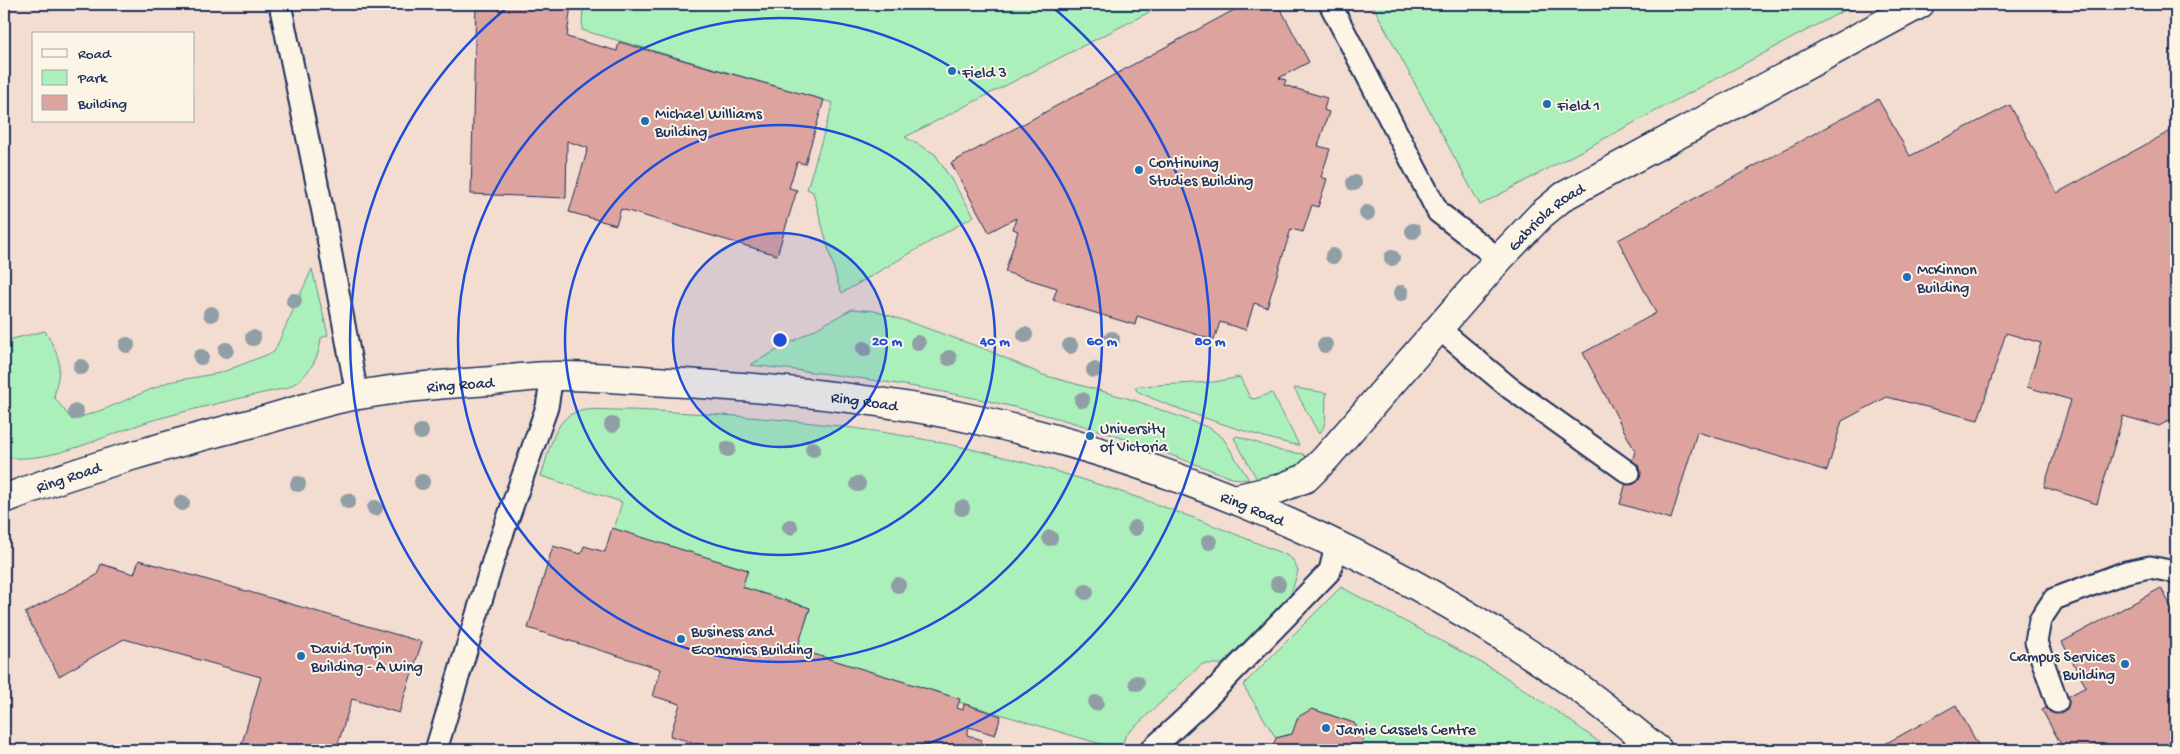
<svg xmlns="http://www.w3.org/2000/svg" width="2180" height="754" viewBox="0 0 2180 754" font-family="'Gochi Hand',sans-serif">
	<rect width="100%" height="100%" fill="#fcf5e5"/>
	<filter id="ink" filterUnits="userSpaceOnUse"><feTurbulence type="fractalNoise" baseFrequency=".02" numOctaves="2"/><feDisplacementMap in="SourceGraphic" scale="10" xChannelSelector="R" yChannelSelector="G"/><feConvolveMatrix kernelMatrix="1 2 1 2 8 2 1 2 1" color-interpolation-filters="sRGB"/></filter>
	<g filter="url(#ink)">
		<path fill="#f3dcd0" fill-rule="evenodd" d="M4,4H2176V750H4ZM34,34H194V121H34Z"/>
		<path fill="#abf0bb" stroke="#63908c" d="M583,4H1165L905,137L935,154L974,216L842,293L838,284L813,192L807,189L833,103L582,30Z
			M1372,4H1856L1480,205Z
			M312,269L328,335L321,338C319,361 307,377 287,388C244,397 200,407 157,419C110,432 53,465 4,457V341L45,331C63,363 61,363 54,397L72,420L105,409L168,382L220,373L274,352Z
			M852,309L875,311L912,323L985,349L1043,375L1134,400L1210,428L1223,438L1249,480L1232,478C1167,453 1102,429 1034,412C941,388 845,375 750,365Z
			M1240,377L1250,398L1254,399L1272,393L1299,445C1281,445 1149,401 1136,390V387L1139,386L1214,382Z
			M1294,388L1327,393C1323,408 1330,422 1319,434Z
			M631,410C727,414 823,421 917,438C1044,461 1167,505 1286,555L1293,560L1298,571L1291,594L1222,664H1202L1125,736L1121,750L959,702V699L797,649L810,608L742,587L747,570L614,529L622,502L541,476C548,457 553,419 576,412C592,407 614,411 631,410Z
			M1237,436L1281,451L1303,454L1306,457L1292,471L1258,481L1234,438Z
			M1341,587L1495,670L1562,715L1602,744L1591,750H1360L1364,737L1354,723L1312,709L1292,734L1276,738L1243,685Z"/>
		<path fill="#dda39f" stroke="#1b2f5e" d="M476,4H571L567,37L617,51L619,42L824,100L805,164L797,162L789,188L797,190L777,255L621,209L616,225L569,212L588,148L567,141L566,198L471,194Z
			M1245,4H1278L1309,62L1279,78L1286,80L1284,85L1327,98L1324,110L1329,112L1318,146L1330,149L1321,177L1327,179L1318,207L1312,205L1303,232L1291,229L1267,307L1254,303L1246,330L1220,322L1214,340L1137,316L1135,325L1053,300L1057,288L1005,272L1018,231L1013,229L1016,218L989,232L951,163Z
			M1878,99L1910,156L2010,105L2057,193L2176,128V417L2159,426L2123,416L2097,504L2044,487L2071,400L2027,387L2041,343L2006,333L1978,420L1887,397L1842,421L1827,471L1697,432L1671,519L1620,504L1635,451L1583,353L1656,313L1618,240Z
			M612,528L748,570L742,587L810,608L797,649L960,699L957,708L963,710L964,704L1001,716L995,735L969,727L967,735L982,740L979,750H720L670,736L680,704L653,696L661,669L528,628L553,546L581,554L584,546L605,552Z
			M139,560L422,642L399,713L352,699L336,750H240L261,677L124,639L59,676L25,613L97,575L101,564L134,574Z
			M2161,588L2176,616V750H2064L2042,710L2086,687L2062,642Z
			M1956,705L1981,750H1874Z
			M1312,709L1354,723L1364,737L1360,750H1271L1276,738L1292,734L1298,717Z"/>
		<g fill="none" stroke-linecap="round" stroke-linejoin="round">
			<defs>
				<path id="lane" d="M280,4L325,222L357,395
					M1330,4L1438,212L1499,259
					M1438,328L1510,388L1629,473
					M2057,702L2036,642L2040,620L2054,599L2126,572L2150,567L2174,572L2176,571
					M436,750L494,558L547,407L552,376
					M1151,750L1205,700L1330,571L1336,546"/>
				<g id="secondary">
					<path id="s1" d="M4,499C86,467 171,444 257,422C291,413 325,400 359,395C402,387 447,384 491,381C511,379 532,376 552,376C596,375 641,381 685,383C784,389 885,399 982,421C1191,467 1400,561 1575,685C1604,705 1631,729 1658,750"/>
					<path id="s2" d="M1234,499L1278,489L1306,478L1325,459L1499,259L1541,215L1564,196L1920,4"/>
				</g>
			</defs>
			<use href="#lane" stroke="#1b2f5e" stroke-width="25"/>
			<use href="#secondary" stroke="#1b2f5e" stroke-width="31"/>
			<use href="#lane" stroke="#fcf5e5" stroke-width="21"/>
			<use href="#secondary" stroke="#fcf5e5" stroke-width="28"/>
		</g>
		<g fill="#909ea5">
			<circle cx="1354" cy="183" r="8"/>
			<circle cx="1367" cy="213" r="8"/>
			<circle cx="1413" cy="231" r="8"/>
			<circle cx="1333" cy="256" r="8"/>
			<circle cx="1392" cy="258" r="8"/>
			<circle cx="1401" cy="293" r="8"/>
			<circle cx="294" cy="301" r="8"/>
			<circle cx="211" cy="314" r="8"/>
			<circle cx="1025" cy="335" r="8"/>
			<circle cx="253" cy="338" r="8"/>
			<circle cx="1112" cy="339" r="8"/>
			<circle cx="918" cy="343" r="8"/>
			<circle cx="127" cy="345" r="8"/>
			<circle cx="1325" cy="345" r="8"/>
			<circle cx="1070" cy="346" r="8"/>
			<circle cx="864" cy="349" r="8"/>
			<circle cx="226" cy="350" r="8"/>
			<circle cx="201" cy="357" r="8"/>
			<circle cx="949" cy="358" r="8"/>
			<circle cx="81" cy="367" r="8"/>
			<circle cx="1094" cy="370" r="8"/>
			<circle cx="1082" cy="400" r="8"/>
			<circle cx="76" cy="412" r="8"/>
			<circle cx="612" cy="425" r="8"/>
			<circle cx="421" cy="432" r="8"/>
			<circle cx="728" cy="449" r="8"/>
			<circle cx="813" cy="449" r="8"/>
			<circle cx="422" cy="482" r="8"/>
			<circle cx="298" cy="484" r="8"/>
			<circle cx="858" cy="484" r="8"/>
			<circle cx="348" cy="501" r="8"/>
			<circle cx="182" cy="503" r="8"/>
			<circle cx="375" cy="508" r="8"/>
			<circle cx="962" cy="508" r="8"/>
			<circle cx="790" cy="527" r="8"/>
			<circle cx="1135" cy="528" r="8"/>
			<circle cx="1050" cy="538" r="8"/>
			<circle cx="1209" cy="542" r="8"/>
			<circle cx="1278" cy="584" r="8"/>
			<circle cx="898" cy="585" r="8"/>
			<circle cx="1086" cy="592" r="8"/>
			<circle cx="1137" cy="683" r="8"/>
			<circle cx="1096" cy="703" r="8"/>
		</g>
	</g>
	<circle cx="780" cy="340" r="107" fill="#1d4ed8" fill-opacity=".12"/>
	<g fill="none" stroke="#1d4ed8" stroke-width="2.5">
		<circle cx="780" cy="340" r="107"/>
		<circle cx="780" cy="340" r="215"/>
		<circle cx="780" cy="340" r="322"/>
		<path d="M651 750A430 430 0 0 1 509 6M1051 6A430 430 0 0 1 909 750"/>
	</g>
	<g fill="#1f6fb2" stroke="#fcf5e5" stroke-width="2">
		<circle cx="952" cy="71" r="5"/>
		<circle cx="1547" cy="104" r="5"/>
		<circle cx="645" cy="121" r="5"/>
		<circle cx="1139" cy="170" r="5"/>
		<circle cx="1907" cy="277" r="5"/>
		<circle cx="1090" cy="436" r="5"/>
		<circle cx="681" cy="639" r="5"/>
		<circle cx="301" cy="656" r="5"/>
		<circle cx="2125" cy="664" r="5"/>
		<circle cx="1326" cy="728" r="5"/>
	</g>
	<g text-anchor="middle" stroke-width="4" stroke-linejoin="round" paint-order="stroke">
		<g font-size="16" fill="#1b2f5e" stroke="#fcf5e5" text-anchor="start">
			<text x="962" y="77">Field 3</text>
			<text x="1557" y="110">Field 1</text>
			<text x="655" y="118">Michael Williams<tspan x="655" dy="18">Building</tspan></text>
			<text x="1149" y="167">Continuing<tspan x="1149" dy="18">Studies Building</tspan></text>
			<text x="1917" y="274">McKinnon<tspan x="1917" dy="18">Building</tspan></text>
			<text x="1100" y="433">University<tspan x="1100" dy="18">of Victoria</tspan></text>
			<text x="691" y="636">Business and<tspan x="691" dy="18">Economics Building</tspan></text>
			<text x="311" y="653">David Turpin<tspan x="311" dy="18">Building - A Wing</tspan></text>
			<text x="2115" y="661" text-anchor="end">Campus Services<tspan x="2115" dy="18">Building</tspan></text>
			<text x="1336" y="734">Jamie Cassels Centre</text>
		</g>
		<g font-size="16" fill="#1b2f5e" stroke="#fcf5e5">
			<text dy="6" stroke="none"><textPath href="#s2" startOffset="431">Gabriola Road</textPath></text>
			<text dy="6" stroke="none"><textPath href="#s1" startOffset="472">Ring Road</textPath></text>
			<text dy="6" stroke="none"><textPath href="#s1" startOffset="878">Ring Road</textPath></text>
			<text dy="6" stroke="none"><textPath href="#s1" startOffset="68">Ring Road</textPath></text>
			<text dy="6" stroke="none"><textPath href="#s1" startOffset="1282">Ring Road</textPath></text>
		</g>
	</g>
	<circle cx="780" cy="340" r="8" fill="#1d4ed8" stroke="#fcf5e5" stroke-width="2.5"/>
	<g font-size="15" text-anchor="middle" font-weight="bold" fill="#1d4ed8" stroke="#fcf5e5" stroke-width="4" stroke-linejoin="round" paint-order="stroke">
		<text x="887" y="345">20 m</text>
		<text x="995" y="345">40 m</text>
		<text x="1102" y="345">60 m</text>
		<text x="1210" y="345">80 m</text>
	</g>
	<rect width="2180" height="754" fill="none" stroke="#fcf5e5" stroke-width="20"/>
	<rect x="10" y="10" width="2160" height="734" fill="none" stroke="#1b2f5e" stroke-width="2" filter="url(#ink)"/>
	<rect x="32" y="32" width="162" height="90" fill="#fcf5e5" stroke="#a2a6af"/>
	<rect x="42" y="49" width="25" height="8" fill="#fcf5e5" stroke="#a2a6af"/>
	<text x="78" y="58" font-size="15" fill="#1b2f5e">Road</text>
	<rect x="42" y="70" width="25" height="15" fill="#abf0bb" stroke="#a2a6af"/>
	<text x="78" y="82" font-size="15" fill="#1b2f5e">Park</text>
	<rect x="42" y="95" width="25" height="15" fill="#dda39f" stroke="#a2a6af"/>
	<text x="78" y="108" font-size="15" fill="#1b2f5e">Building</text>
</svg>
